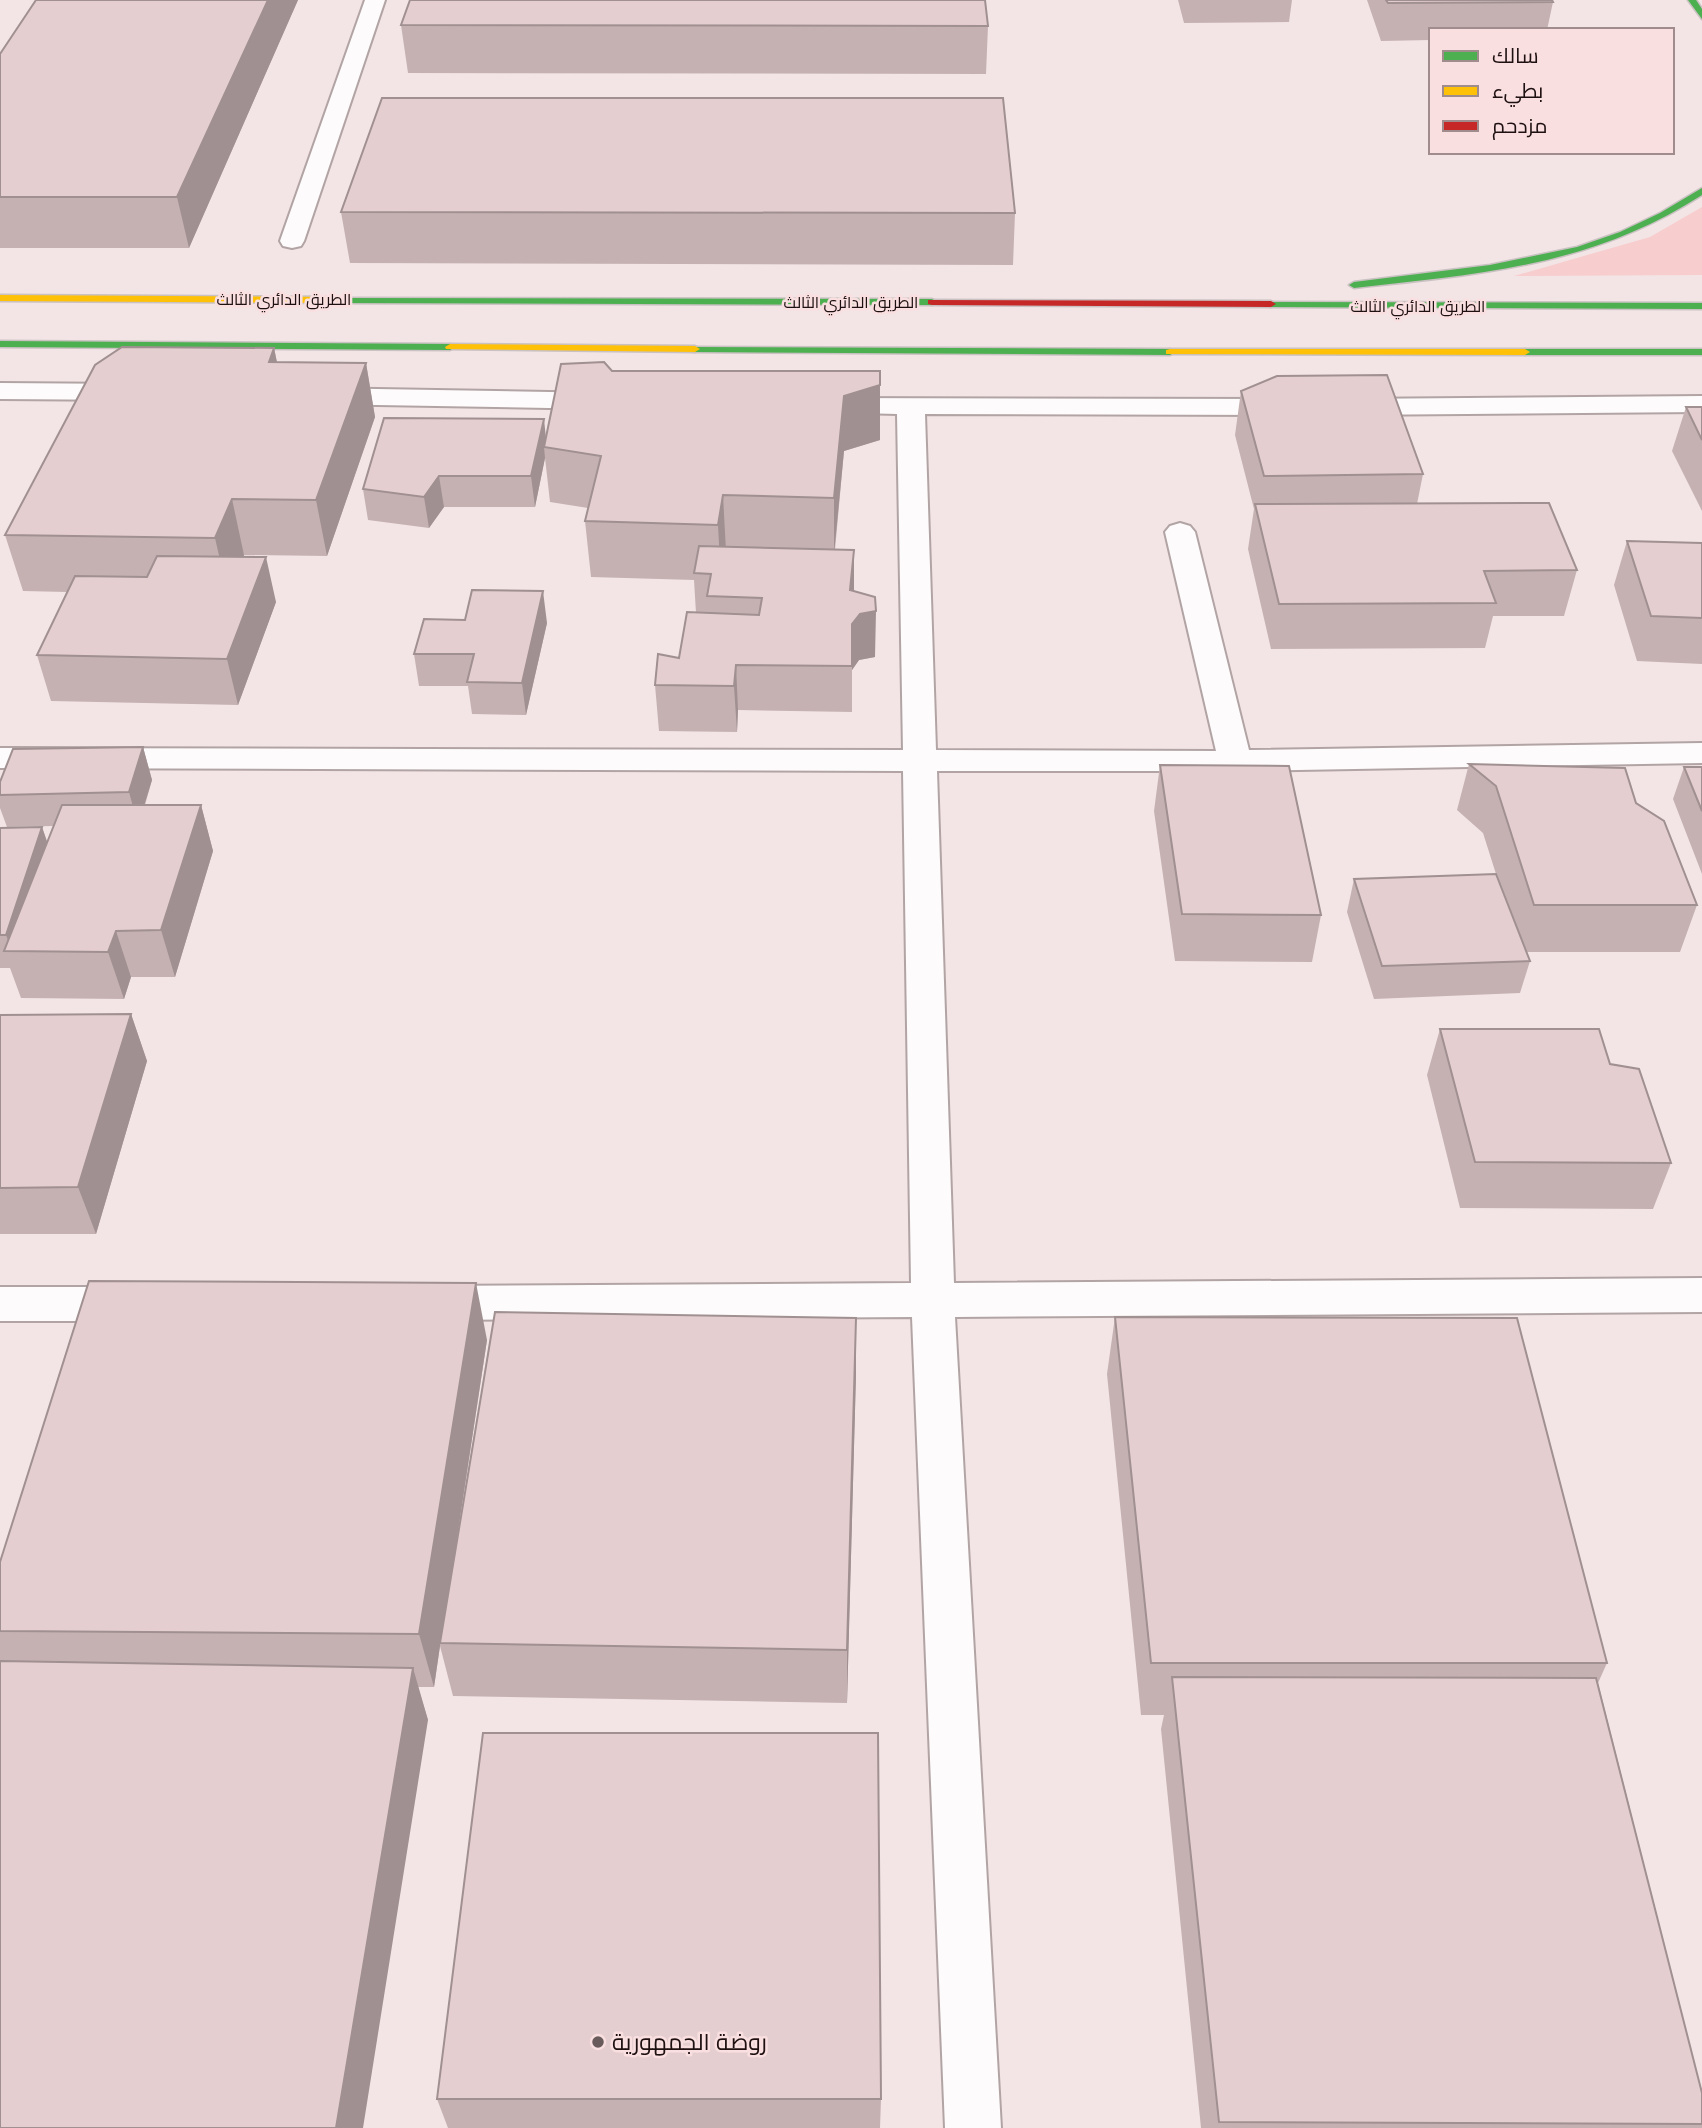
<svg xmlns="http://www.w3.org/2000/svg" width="1702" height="2128" viewBox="0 0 1702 2128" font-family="Arial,Cairo,sans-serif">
	<rect width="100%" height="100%" fill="#f3e5e6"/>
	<path fill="#f7cdce" d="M1702,207V275L1514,276L1650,237Z"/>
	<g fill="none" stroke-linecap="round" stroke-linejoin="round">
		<defs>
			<path id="street" d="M365,0H385L304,241L301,246L292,248L283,246L280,241Z
				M0,383L132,384L142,386L146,392L142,398L132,400L0,399Z
				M318,388L604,393L614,395L618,401L614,407L604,409L318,404L308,402L304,396L308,390Z
				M1702,396V412L1347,415L1337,413L1333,407L1337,401L1347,399Z
				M829,398L1290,399L1300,401L1304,407L1300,413L1290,415L925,414L936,750L1216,751L1165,532L1170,526L1180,523L1190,526L1195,532L1249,750L1702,743V763L1235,771H937L954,1283L1702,1278V1312L955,1317L1001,2128H945L912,1317L427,1320L412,1315L406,1303L412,1291L427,1286L911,1283L903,771L0,768V748L903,750L897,414L819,412L815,406L819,400Z
				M0,1287H132L147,1292L153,1304L147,1316L132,1321H0Z"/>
			<path id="fast" d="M1688,0H1696L1702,9V19Z
				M1702,188V195C1592,266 1480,274 1354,288L1349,285L1354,282L1490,265L1577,247L1620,232L1660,213Z
				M331,298L932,299L937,302L932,305L335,303L331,302Z
				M1267,302L1702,303V309L1271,307L1267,306Z
				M0,341L450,344L455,347L450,350L0,347Z
				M691,347L1170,349L1175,352L1170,355L695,352L691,351Z
				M1702,349V355H1525L1520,352L1525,349Z"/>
			<path id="slow" d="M0,295L335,297L340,300L335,303L0,301Z
				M450,344L695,346L700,349L695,352L446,349L445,347Z
				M1170,349H1525L1530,352L1525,355L1166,354V350Z"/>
			<path id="jam" d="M928,300L1271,301L1276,304L1271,307L932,305L928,304Z"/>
		</defs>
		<use href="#street" stroke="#b2a4a5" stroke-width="4"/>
		<use href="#fast" stroke="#cac1c2" stroke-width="3"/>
		<use href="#slow" stroke="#cac1c2" stroke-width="3"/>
		<use href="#jam" stroke="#cac1c2" stroke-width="3"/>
		<use href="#street" fill="#fdfbfb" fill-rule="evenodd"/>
		<use href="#fast" fill="#4caf50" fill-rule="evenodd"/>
		<use href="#slow" fill="#ffc107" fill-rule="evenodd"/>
		<use href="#jam" fill="#c62828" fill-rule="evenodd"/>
	</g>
	<path fill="#c5b1b2" d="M36,0H298L189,248H0V54Z
		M1178,0H1292L1289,22L1184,23Z
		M1367,0H1552L1553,2L1547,30H1431V40L1381,41Z
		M401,25L988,26L986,74L408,73Z
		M341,212L1015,213L1013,265L350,263Z
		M274,348L277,362L366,363L375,417L327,556L244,555V557L276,602L238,705L51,701L37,655L67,592L23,591L5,535Z
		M612,371L880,385V440L844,451L835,550L854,591L875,657L859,660L852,670V712L738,710L737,732L659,731L655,685L679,658L696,613L694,580L591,577L585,521L588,508L550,502L545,458L535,507H444L429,528L368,520L363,489L546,439Z
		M1241,391L1423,474L1417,504L1577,570L1564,616H1493L1485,648L1271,649L1248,549L1254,509L1235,435Z
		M1686,407H1702V511L1672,451Z
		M1627,541L1702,543V664L1637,661L1614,585Z
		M547,623L526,715L472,714L468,686H419L414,654Z
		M143,747L152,780L145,805H201L213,851L175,977H131L124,999L21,998L10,968H0V828L42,827L47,842L53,826L7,827L0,808V782Z
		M1469,764L1636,803L1697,905L1680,952H1527L1530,961L1520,993L1374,999L1347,912L1354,879L1496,874L1483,833L1457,810Z
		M1160,765L1321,915L1312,962L1175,961L1154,811Z
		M1684,767H1702V874L1673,799Z
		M131,1014L147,1061L96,1234H0V1015Z
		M1440,1029L1610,1064L1671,1163L1653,1209L1460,1208L1427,1075Z
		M1115,1317L1607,1663L1598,1683L1702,2093V2128H1201L1161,1729L1164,1715H1141L1107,1374Z
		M856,1318V1374L847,1703L453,1696L440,1646L434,1687H418L428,1720L0,2128V1562L487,1340L452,1571Z
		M437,2099H881L880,2128H448Z"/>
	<path fill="#a09091" d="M268,0H298L189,248L177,197Z
		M274,348L285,402L269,362Z
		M366,363L375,417L327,556L316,500Z
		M880,385V440L844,451L834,554V498L844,396Z
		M544,419L547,448L544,447L545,458L535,507L531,476Z
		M439,476L444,507L429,528L424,497Z
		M723,495L726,551L721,581L718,525Z
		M232,499L244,555L228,595L215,538Z
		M854,550V595L850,590Z
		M266,557L276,602L238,705L227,659Z
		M543,591L547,623L526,715L522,683Z
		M876,611L875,657L859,660L852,670V712V624L860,614Z
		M736,665L738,710L737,732L734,686Z
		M143,747L152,780L138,825L129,792Z
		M201,805L213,851L175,977L161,930Z
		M42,827L53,859L12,951L6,935Z
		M116,931L131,977L124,999L108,952Z
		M131,1014L147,1061L96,1234L78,1187Z
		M476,1283L487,1340L441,1643H440V1646L434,1687L419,1634Z
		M856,1318V1374L847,1703V1650Z
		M413,1668L428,1720L363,2128H336Z"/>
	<path fill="#e5cecf" stroke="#a09091" stroke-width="2" d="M36,0H268L177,197H0V54Z
		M410,0H985L988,26L401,25Z
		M1386,0H1552L1553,2L1388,3Z
		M382,98H1003L1015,213L341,212Z
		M122,347L274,348L269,362L366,363L316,500L232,499L215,538L5,535L95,365Z
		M604,362L612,371H880V385L844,396L834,498L723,495L718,525L585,521L601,456L544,447L561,364Z
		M1387,375L1423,474L1264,476L1241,391L1277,376Z
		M1686,407H1702V440Z
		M384,418L544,419L531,476H439L424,497L363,489Z
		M1549,503L1577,570L1484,571L1496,603L1279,604L1255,504Z
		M1627,541L1702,543V618L1651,616Z
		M699,546L854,550L850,590L875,597L876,611L860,614L852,624V666L736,665L734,686L655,685L658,654L679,658L687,612L759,615L762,598L707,596L711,574L694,573Z
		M157,556L266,557L227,659L37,655L75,576L147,577Z
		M472,590L543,591L522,683L467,682L474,654H414L424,619L465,620Z
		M143,747L129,792L0,795V782L13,749Z
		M1469,764L1625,768L1636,803L1664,821L1697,905H1534L1496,786Z
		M1160,765L1289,766L1321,915L1182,914Z
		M1684,767H1702V811Z
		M62,805H201L161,930L116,931L108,952L4,951Z
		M42,827L6,935H0V828Z
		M1496,874L1530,961L1382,966L1354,879Z
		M131,1014L78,1187L0,1188V1015Z
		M1440,1029H1599L1610,1064L1639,1069L1671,1163L1475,1162Z
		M89,1281L476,1283L419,1634L0,1631V1562Z
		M495,1312L856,1318L847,1650L440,1643Z
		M1115,1317L1517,1318L1607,1663H1151Z
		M0,1661L413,1668L336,2128H0Z
		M1172,1677L1596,1678L1702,2093V2124L1219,2122Z
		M483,1733H878L881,2099H437Z"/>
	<circle fill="#695b5c" stroke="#f9dfe0" stroke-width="2.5" cx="598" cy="2042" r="7"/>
	<g text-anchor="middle" stroke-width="5" stroke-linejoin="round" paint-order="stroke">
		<g font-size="16" fill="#1e1011" stroke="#f9dfe0">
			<text x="284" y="305">الطريق الدائري الثالث</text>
			<text x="851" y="308">الطريق الدائري الثالث</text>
			<text x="1418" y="312">الطريق الدائري الثالث</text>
		</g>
		<g font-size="23" fill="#1e1011" stroke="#f9dfe0" text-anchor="start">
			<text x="612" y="2050">روضة الجمهورية</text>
		</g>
	</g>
	<rect x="1429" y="28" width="245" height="126" fill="#f9dfe0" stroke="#a18c8d" stroke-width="2"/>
	<rect x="1443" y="51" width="35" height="10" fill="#4caf50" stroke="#a18c8d" stroke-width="2"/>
	<text x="1492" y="63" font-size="21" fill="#1e1011">سالك</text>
	<rect x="1443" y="86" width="35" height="10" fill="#ffc107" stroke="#a18c8d" stroke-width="2"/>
	<text x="1492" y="98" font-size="21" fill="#1e1011">بطيء</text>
	<rect x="1443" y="121" width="35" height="10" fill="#c62828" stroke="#a18c8d" stroke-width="2"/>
	<text x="1492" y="133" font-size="21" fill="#1e1011">مزدحم</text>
</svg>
